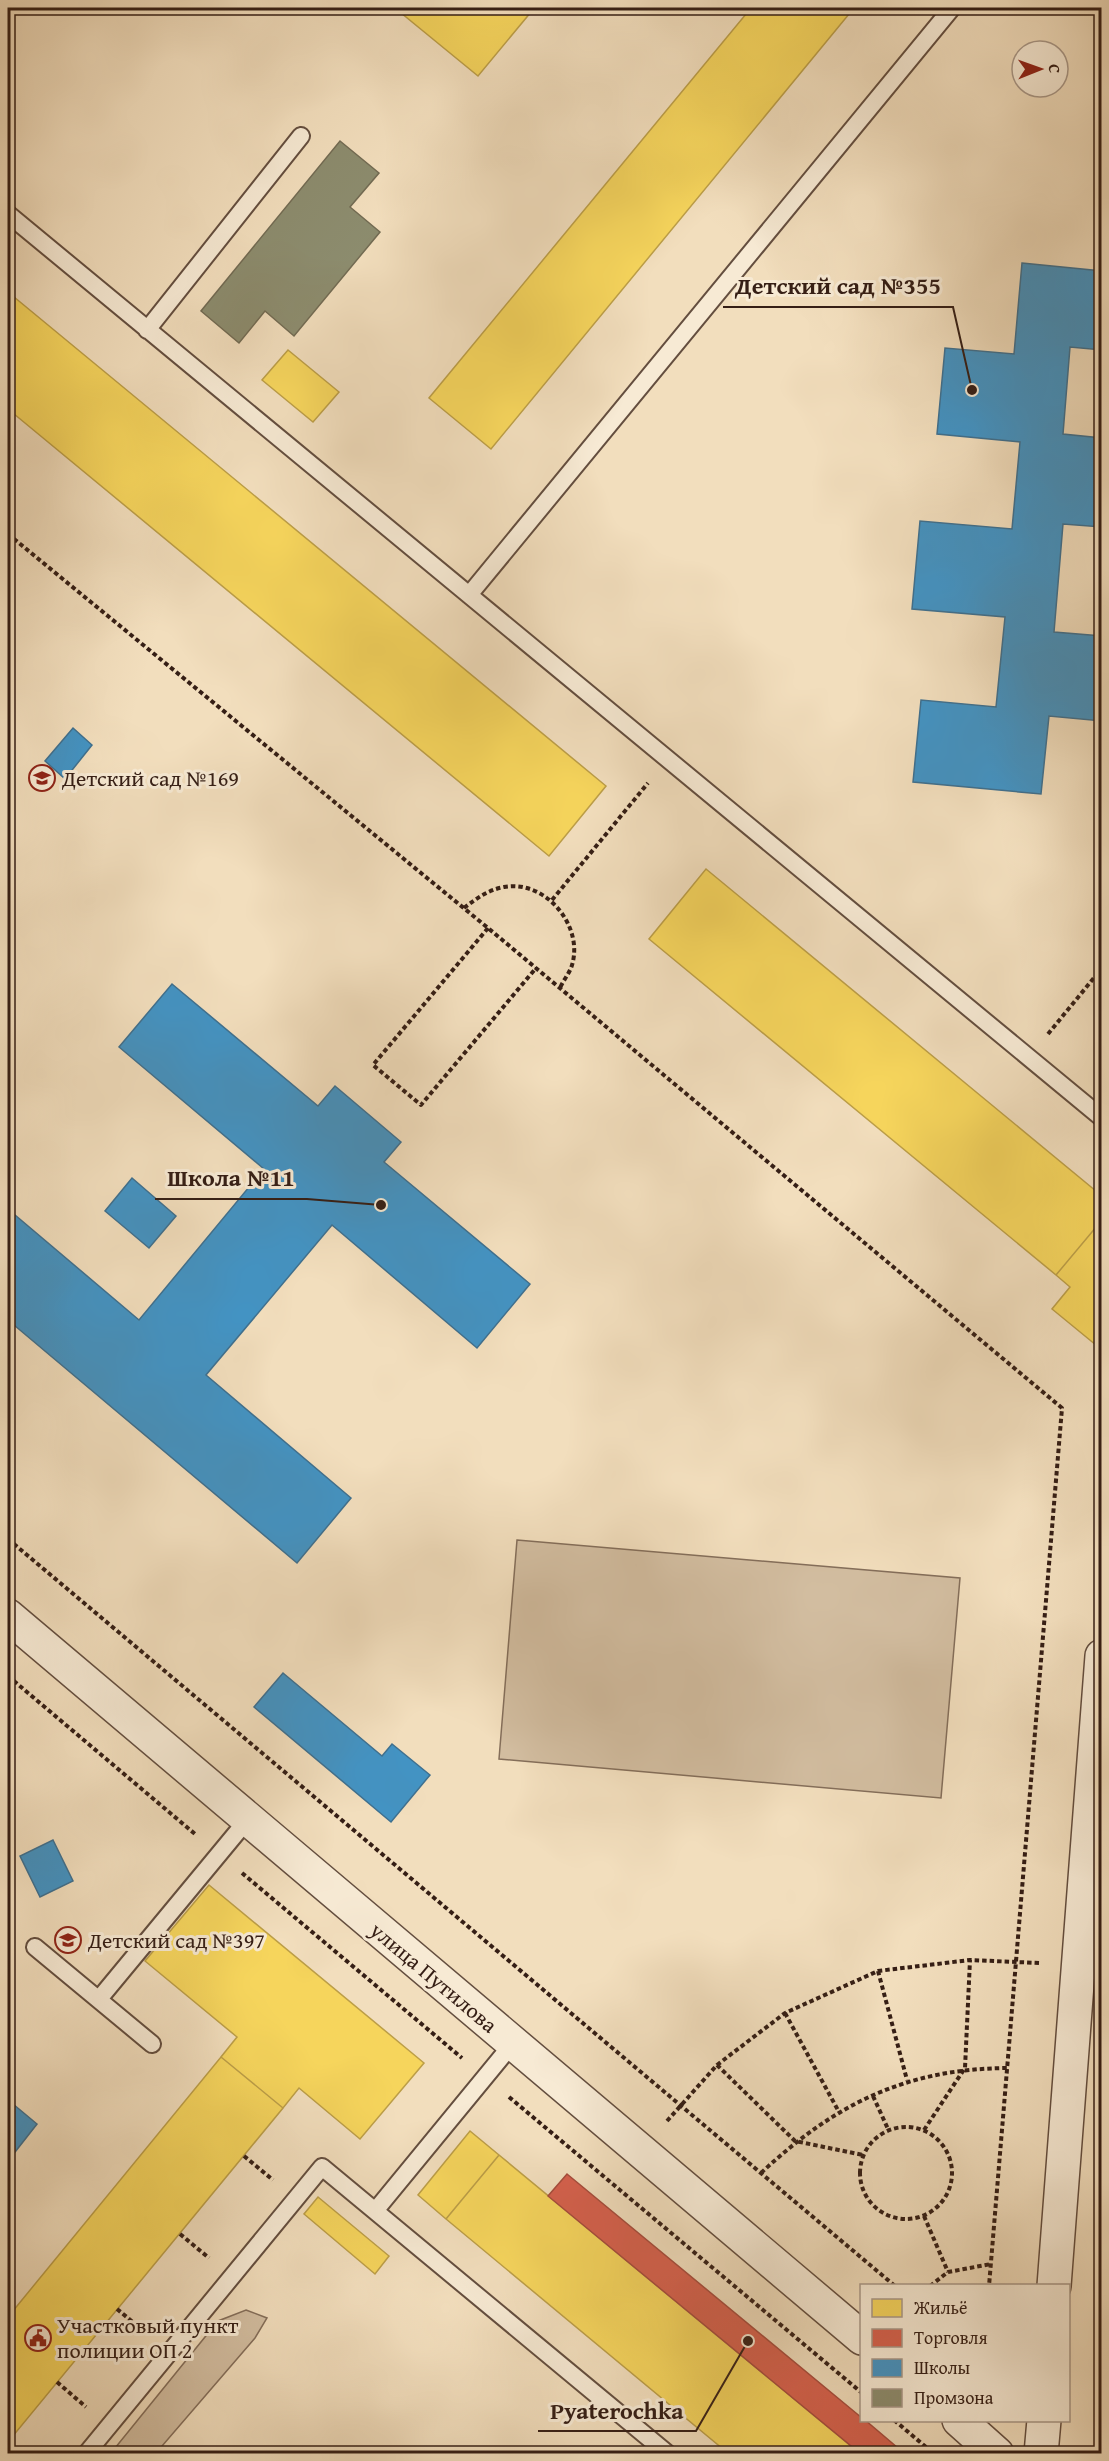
<svg xmlns="http://www.w3.org/2000/svg" width="1109" height="2461" viewBox="0 0 1109 2461" font-family="'Gentium Book Plus',serif">
	<rect width="100%" height="100%" fill="#f2debd"/>
	<filter id="stains"><feTurbulence type="fractalNoise" baseFrequency=".00333" numOctaves="4"/><feColorMatrix values="0 0 0 0 .2 0 0 0 0 .09 0 0 0 0 .02 0 0 0 .5 -.17"/></filter>
	<radialGradient id="worn" r=".72"><stop offset=".6" stop-color="#630" stop-opacity="0"/><stop offset="1" stop-color="#630" stop-opacity=".3"/></radialGradient>
	<path fill="#d2bda0" stroke="#846e5a" stroke-width="1.5" d="M517,1540L960,1578L941,1798L499,1759Z
		M246,2310L267,2318L255,2338L156,2453H111L218,2321Z"/>
	<path fill="#f6d55c" stroke="#bc9e47" stroke-width="1.5" d="M395,8H526L531,12L478,76Z
		M751,8H854L491,449L429,398Z
		M8,292L606,786L549,856L8,409Z
		M288,350L339,392L313,422L262,380Z
		M706,869L1102,1196V1220L1056,1275L649,939Z
		M1102,1220V1350L1052,1309L1070,1287L1056,1275Z
		M209,1885L424,2063L360,2139L299,2088L283,2108L221,2057L237,2037L145,1961Z
		M221,2057L283,2108L8,2442V2317Z
		M470,2131L499,2155L446,2219L418,2195Z
		M499,2155L857,2451L855,2454H729L446,2219Z
		M318,2197L389,2256L375,2274L304,2214Z"/>
	<path fill="#d6604d" stroke="#a64c3c" stroke-width="1.5" d="M567,2174L862,2418V2420H865L905,2454H855L857,2451L548,2196Z"/>
	<path fill="#4393c3" stroke="#3f708f" stroke-width="1.5" d="M1022,263L1102,271V350L1070,347L1063,434L1102,438V527L1063,524L1054,632L1102,636V721L1049,716L1041,794L913,782L921,700L996,707L1005,617L912,609L920,521L1012,529L1020,442L937,434L945,348L1014,354Z
		M73,728L92,745L65,779L45,761Z
		M172,984L318,1106L335,1086L401,1142L384,1162L530,1284L477,1348L332,1225L206,1375L351,1498L297,1563L8,1320V1209L139,1320L264,1169L119,1047Z
		M132,1178L176,1216L149,1248L105,1211Z
		M283,1673L382,1756L392,1744L430,1775L391,1822L254,1707Z
		M53,1840L73,1881L40,1897L20,1856Z
		M13,2104L37,2124L8,2161V2111Z"/>
	<path fill="#8c8c6e" stroke="#726b53" stroke-width="1.5" d="M340,141L379,173L350,207L380,232L294,336L265,311L239,343L201,311Z"/>
	<g fill="none" stroke-linecap="round" stroke-linejoin="round">
		<defs>
			<path id="service" d="M8,214L1102,1118
				M147,330L301,136
				M469,595L952,8
				M35,1947L152,2044
				M99,1999L248,1819
				M375,2211L513,2043
				M86,2454L322,2167L668,2454"/>
			<path id="minor" d="M8,1616L862,2338
				M1054,2286L1102,1656
				M959,2420L997,2454
				M1041,2454L1044,2420"/>
		</defs>
		<use href="#service" stroke="#644e3f" stroke-width="20"/>
		<use href="#minor" stroke="#644e3f" stroke-width="36"/>
		<path stroke="#351e15" stroke-width="4" stroke-dasharray="4.5 3" stroke-linecap="butt" d="M8,534L488,928L1062,1408L989,2286
			M552,900L648,783
			M464,908C477,898 488,890 504,887C546,879 586,928 571,968C568,975 563,981 560,988
			M488,928L373,1065L421,1105L536,968
			M1048,1034L1102,968
			M8,1539L895,2286
			M8,1676L195,1834
			M242,1873L462,2058
			M878,1971L907,2080
			M785,2013L839,2112
			M717,2065L795,2141L863,2155
			M873,2096L888,2129
			M509,2097L862,2393
			M667,2121L717,2065L785,2013L878,1971L970,1960L1039,1963
			M860 2173a46 46 0 1 1 92 0a46 46 0 1 1-92 0Z
			M924,2130L965,2068L970,1960
			M244,2156L273,2180
			M761,2173C835,2104 905,2069 1007,2068
			M924,2216L948,2272
			M180,2234L209,2258
			M930,2286L948,2272L991,2264
			M117,2309L146,2333
			M57,2382L86,2407
			M894,2420L933,2453"/>
		<use href="#service" stroke="#f7ead4" stroke-width="16"/>
		<use href="#minor" stroke="#f7ead4" stroke-width="33"/>
	</g>
	<defs>
		<symbol id="school-ring" viewBox="-11 -11 22 22"><circle r="9.5" fill="#f7ead4" stroke="#8f2418" stroke-width="1.5"/><path d="M0-5L7-2L0 1L-7-2ZM-4 1L0 2.5L4 1V4Q0 6-4 4Z" fill="#8f2418"/></symbol>
		<symbol id="civic-ring" viewBox="-11 -11 22 22"><circle r="9.5" fill="#f7ead4" stroke="#8f2418" stroke-width="1.5"/><path d="M-.6-6.5H3V-4.5H.6V-3L4-1V1h2V6H-6V1h2V-1L-.6-3ZM-1.2 2.5V6h2.4V2.5Z" fill="#8f2418"/></symbol>
	</defs>
	<g fill-rule="evenodd">
		<use href="#school-ring" x="27" y="763" width="30" height="30"/>
		<use href="#school-ring" x="53" y="1925" width="30" height="30"/>
		<use href="#civic-ring" x="23" y="2323" width="30" height="30"/>
	</g>
	<g text-anchor="middle" stroke-width="6" stroke-linejoin="round" paint-order="stroke">
		<g font-size="22" fill="#351e15" stroke="#f7ead4" text-anchor="start">
			<text x="62" y="786">Детский сад №169</text>
			<text x="88" y="1948">Детский сад №397</text>
			<text x="57" y="2333">Участковый пункт<tspan x="57" dy="25">полиции ОП 2</tspan></text>
		</g>
		<g font-size="22" fill="#351e15" stroke="#f7ead4">
			<text transform="translate(434 1977) rotate(40)" y="8">улица Путилова</text>
		</g>
	</g>
	<path fill="none" stroke="#351e15" stroke-width="2" d="M972 390L953 307H723M381 1205L307 1199H155M748 2341L696 2431H538"/>
	<g fill="#351e15" stroke="#f7ead4" stroke-width="2">
		<circle cx="972" cy="390" r="6"/>
		<circle cx="381" cy="1205" r="6"/>
		<circle cx="748" cy="2341" r="6"/>
	</g>
	<g font-size="24" text-anchor="middle" font-weight="bold" fill="#351e15" stroke="#f7ead4" stroke-width="6" stroke-linejoin="round" paint-order="stroke">
		<text x="838" y="294">Детский сад №355</text>
		<text x="231" y="1186">Школа №11</text>
		<text x="617" y="2419">Pyaterochka</text>
	</g>
	<rect width="1109" height="2461" fill="none" stroke="#f2debd" stroke-width="30"/>
	<rect x="9" y="9" width="1091" height="2443" fill="none" stroke="#351e15" stroke-width="3"/>
	<rect x="15" y="15" width="1079" height="2431" fill="none" stroke="#351e15" stroke-width="1.5"/>
	<rect x="860" y="2284" width="210" height="138" fill="#f7ead4" stroke="#a99888" stroke-width="1.5"/>
	<rect x="872" y="2299" width="30" height="18" fill="#f6d55c" stroke="#a99888" stroke-width="1.5"/>
	<text x="914" y="2314" font-size="18" fill="#351e15">Жильё</text>
	<rect x="872" y="2329" width="30" height="18" fill="#d6604d" stroke="#a99888" stroke-width="1.5"/>
	<text x="914" y="2344" font-size="18" fill="#351e15">Торговля</text>
	<rect x="872" y="2359" width="30" height="18" fill="#4393c3" stroke="#a99888" stroke-width="1.5"/>
	<text x="914" y="2374" font-size="18" fill="#351e15">Школы</text>
	<rect x="872" y="2389" width="30" height="18" fill="#8c8c6e" stroke="#a99888" stroke-width="1.5"/>
	<text x="914" y="2404" font-size="18" fill="#351e15">Промзона</text>
	<g transform="translate(1040 69) rotate(89)"><circle r="28" fill="#f7ead4" stroke="#a99888" stroke-width="1.5"/>
	<path d="M0-4.5L10 22L0 15L-10 22Z" fill="#8f2418"/>
	<text y="-9" font-size="16" font-weight="bold" text-anchor="middle" fill="#351e15">С</text>
	</g>
	<rect width="100%" height="100%" filter="url(#stains)"/>
	<rect width="100%" height="100%" fill="url(#worn)"/>
</svg>
